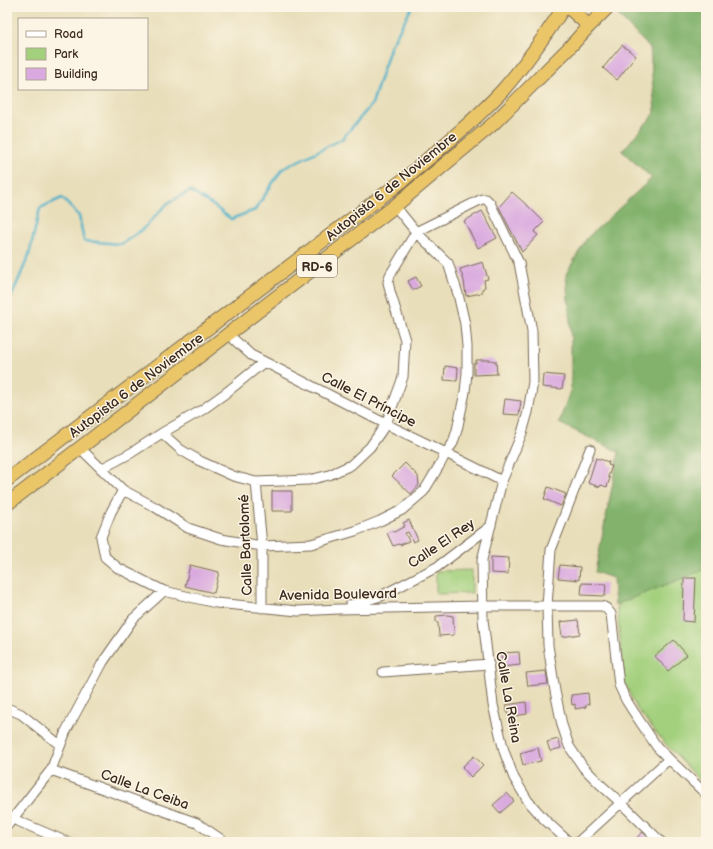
<svg xmlns="http://www.w3.org/2000/svg" width="713" height="849" viewBox="0 0 713 849" font-family="'Balsamiq Sans',sans-serif">
	<rect width="100%" height="100%" fill="#fcf5e5"/>
	<filter id="ink" filterUnits="userSpaceOnUse"><feTurbulence type="fractalNoise" baseFrequency=".025" numOctaves="2"/><feDisplacementMap in="SourceGraphic" scale="8" xChannelSelector="R" yChannelSelector="G"/><feConvolveMatrix kernelMatrix="1 2 1 2 8 2 1 2 1" color-interpolation-filters="sRGB"/></filter>
	<filter id="wash" filterUnits="userSpaceOnUse"><feTurbulence type="fractalNoise" baseFrequency=".012" numOctaves="4" result="noise"/><feDisplacementMap in="SourceGraphic" scale="16" xChannelSelector="R" yChannelSelector="G"/><feGaussianBlur stdDeviation="0.9" result="paint"/><feColorMatrix in="noise" values="0 0 0 0 0 0 0 0 0 0 0 0 0 0 0 0 0 1.4 0 .05"/><feComposite in="paint" operator="in"/></filter>
	<g filter="url(#wash)">
		<rect width="100%" height="100%" fill="#e8deba"/>
		<path fill="#a3d07d" stroke="#6f7d4e" d="M706,454V787L664,742L637,709L624,682L617,608L654,466Z
			M472,570V593L436,594V571Z"/>
		<path fill="#82b26c" stroke="#5e6e45" d="M618,7H706V569L615,605L613,578L595,572L619,452L559,423L571,388V336L566,274L587,238L652,178L622,151L655,113L650,48L614,11Z"/>
		<g fill="none" stroke-linecap="round" stroke-linejoin="round">
			<path stroke="#4ab0c9" stroke-width="2.5" d="M7,307L29,255L40,208L62,198L79,216L84,241L121,244L142,230L168,203L190,191L214,206L231,219L255,210L282,169L342,139L372,104L391,45L412,7"/>
		</g>
		<g id="blocks">
			<path fill="#d9a9df" d="M622,45L636,56L617,80L603,68Z
				M512,192L529,207L544,222L534,232L538,235L522,252L499,207Z
				M482,211L497,238L478,248L464,221Z
				M483,262L488,279L484,280L485,287L482,289V293L466,296L464,281L460,269Z
				M416,277L421,286L413,290L408,281Z
				M476,360H492L493,361H496L497,374L474,375V363H476Z
				M445,366L458,368L457,381L444,380Z
				M543,374L564,376L562,389L542,387Z
				M505,399L521,401L519,415L503,414Z
				M596,458L609,462L608,465L612,466L608,477L610,478L607,487L601,485L600,487L588,483Z
				M405,463L418,476L419,485L411,494L392,476Z
				M548,487L566,494L561,506L544,499Z
				M272,491H292V511H272Z
				M409,520L418,540L413,542L408,532L405,533L409,541L400,545L399,544L393,546L387,533L392,531L394,532L405,526L403,523Z
				M491,557L509,558L508,574L491,573Z
				M190,565L219,572L214,593L185,586Z
				M560,565L580,567L579,580L558,578Z
				M684,578H696L694,622L683,621Z
				M582,583L606,584L605,596L581,595Z
				M447,615L453,616L454,635L439,636L438,623L436,622V616Z
				M578,620L580,634L562,637L560,622Z
				M674,640L687,655L668,671L655,656Z
				M519,652L520,665L502,667L501,653Z
				M546,671L548,684L528,686L526,673Z
				M588,693L589,704L586,705V707L575,709V704L572,705L571,695Z
				M526,702L527,714L508,717L506,705Z
				M558,739L561,748L550,751L547,742Z
				M538,748L541,761L523,765L520,753Z
				M474,756L483,765L471,777L462,767Z
				M507,793L514,801L500,813L493,805Z
				M643,832L652,842H632Z"/>
		</g>
	</g>
	<g filter="url(#ink)">
		<use href="#blocks" fill-opacity="0" stroke="#786955" stroke-width="1"/>
		<g fill="none" stroke-linecap="round" stroke-linejoin="round">
			<defs>
				<path id="minor" d="M228,334L251,355L386,424L446,453L502,481
					M162,433L181,450L200,461L233,476L256,482L309,480L329,475L351,465L370,447L386,424L403,377L405,340L390,291L388,282L390,275L416,232L482,199H486L490,203L519,263L532,331L533,382L528,412L522,433L502,481L482,560L483,619L493,705L504,751L514,778L528,801L545,820L569,842
					M80,448L123,490L155,507L188,528L221,539L262,546L311,544L355,531L380,521L402,510L424,491L439,466L446,453L453,443L457,430L465,392L467,373V346L465,324L458,294L448,263L416,232L395,206
					M590,449L551,550L547,606L548,645L555,691L562,725L569,746L583,767L601,785L621,803L661,842
					M101,469L131,453L162,433L202,410L227,392L264,362
					M256,482L262,546V608
					M123,490L111,512L101,537L105,557L118,568L164,591
					M350,605L381,596L437,567L491,526
					M383,672L489,664
					M7,708L21,714L60,745
					M51,770L197,823L225,842
					M13,819L67,842
					M7,826L51,770L66,731L103,662L133,619L164,591L216,603L298,611L339,609L483,606H602L606,608L611,614L619,685L626,700L633,711L657,747L669,759L706,794
					M578,842L669,759"/>
				<path id="highway" d="M568,7L589,26
					M7,480L402,181C436,152 471,124 502,91C525,65 545,36 564,7
					M7,504L395,206L493,124L569,48L589,26L608,7"/>
			</defs>
			<use href="#minor" stroke="#786955" stroke-width="11"/>
			<use href="#highway" stroke="#786955" stroke-width="15"/>
			<use href="#minor" stroke="#fff" stroke-width="9"/>
			<use href="#highway" stroke="#ebc669" stroke-width="13"/>
		</g>
	</g>
	<g text-anchor="middle" stroke-width="3" stroke-linejoin="round" paint-order="stroke">
		<rect fill="#fcf5e5" stroke="#75675a" stroke-width="1" x="297" y="255" width="40" height="22" rx="3"/>
		<g font-size="13" font-weight="bold" fill="#3b2a1e">
			<text x="317" y="271">RD-6</text>
		</g>
		<g font-size="14" fill="#3b2a1e" stroke="#fcf5e5">
			<text transform="translate(391 186) rotate(-39)" y="5">Autopista 6 de Noviembre</text>
			<text transform="translate(136 385) rotate(-37)" y="5">Autopista 6 de Noviembre</text>
			<text transform="translate(369 399) rotate(27)" y="5">Calle El Príncipe</text>
			<text transform="translate(441 543) rotate(-34)" y="5">Calle El Rey</text>
			<text transform="translate(245 545) rotate(-92)" y="5">Calle Bartolomé</text>
			<text transform="translate(338 594) rotate(-1)" y="5">Avenida Boulevard</text>
			<text transform="translate(509 697) rotate(80)" y="5">Calle La Reina</text>
			<text transform="translate(145 789) rotate(20)" y="5">Calle La Ceiba</text>
		</g>
	</g>
	<rect width="713" height="849" fill="none" stroke="#fcf5e5" stroke-width="24"/>
	<rect x="18" y="18" width="130" height="72" fill="#fcf5e5" stroke="#afa495"/>
	<rect x="26" y="31" width="20" height="6" fill="#ffffff" stroke="#afa495"/>
	<text x="54" y="38" font-size="12" fill="#3b2a1e">Road</text>
	<rect x="26" y="48" width="20" height="12" fill="#a3d07d" stroke="#afa495"/>
	<text x="54" y="58" font-size="12" fill="#3b2a1e">Park</text>
	<rect x="26" y="68" width="20" height="12" fill="#d9a9df" stroke="#afa495"/>
	<text x="54" y="78" font-size="12" fill="#3b2a1e">Building</text>
</svg>
